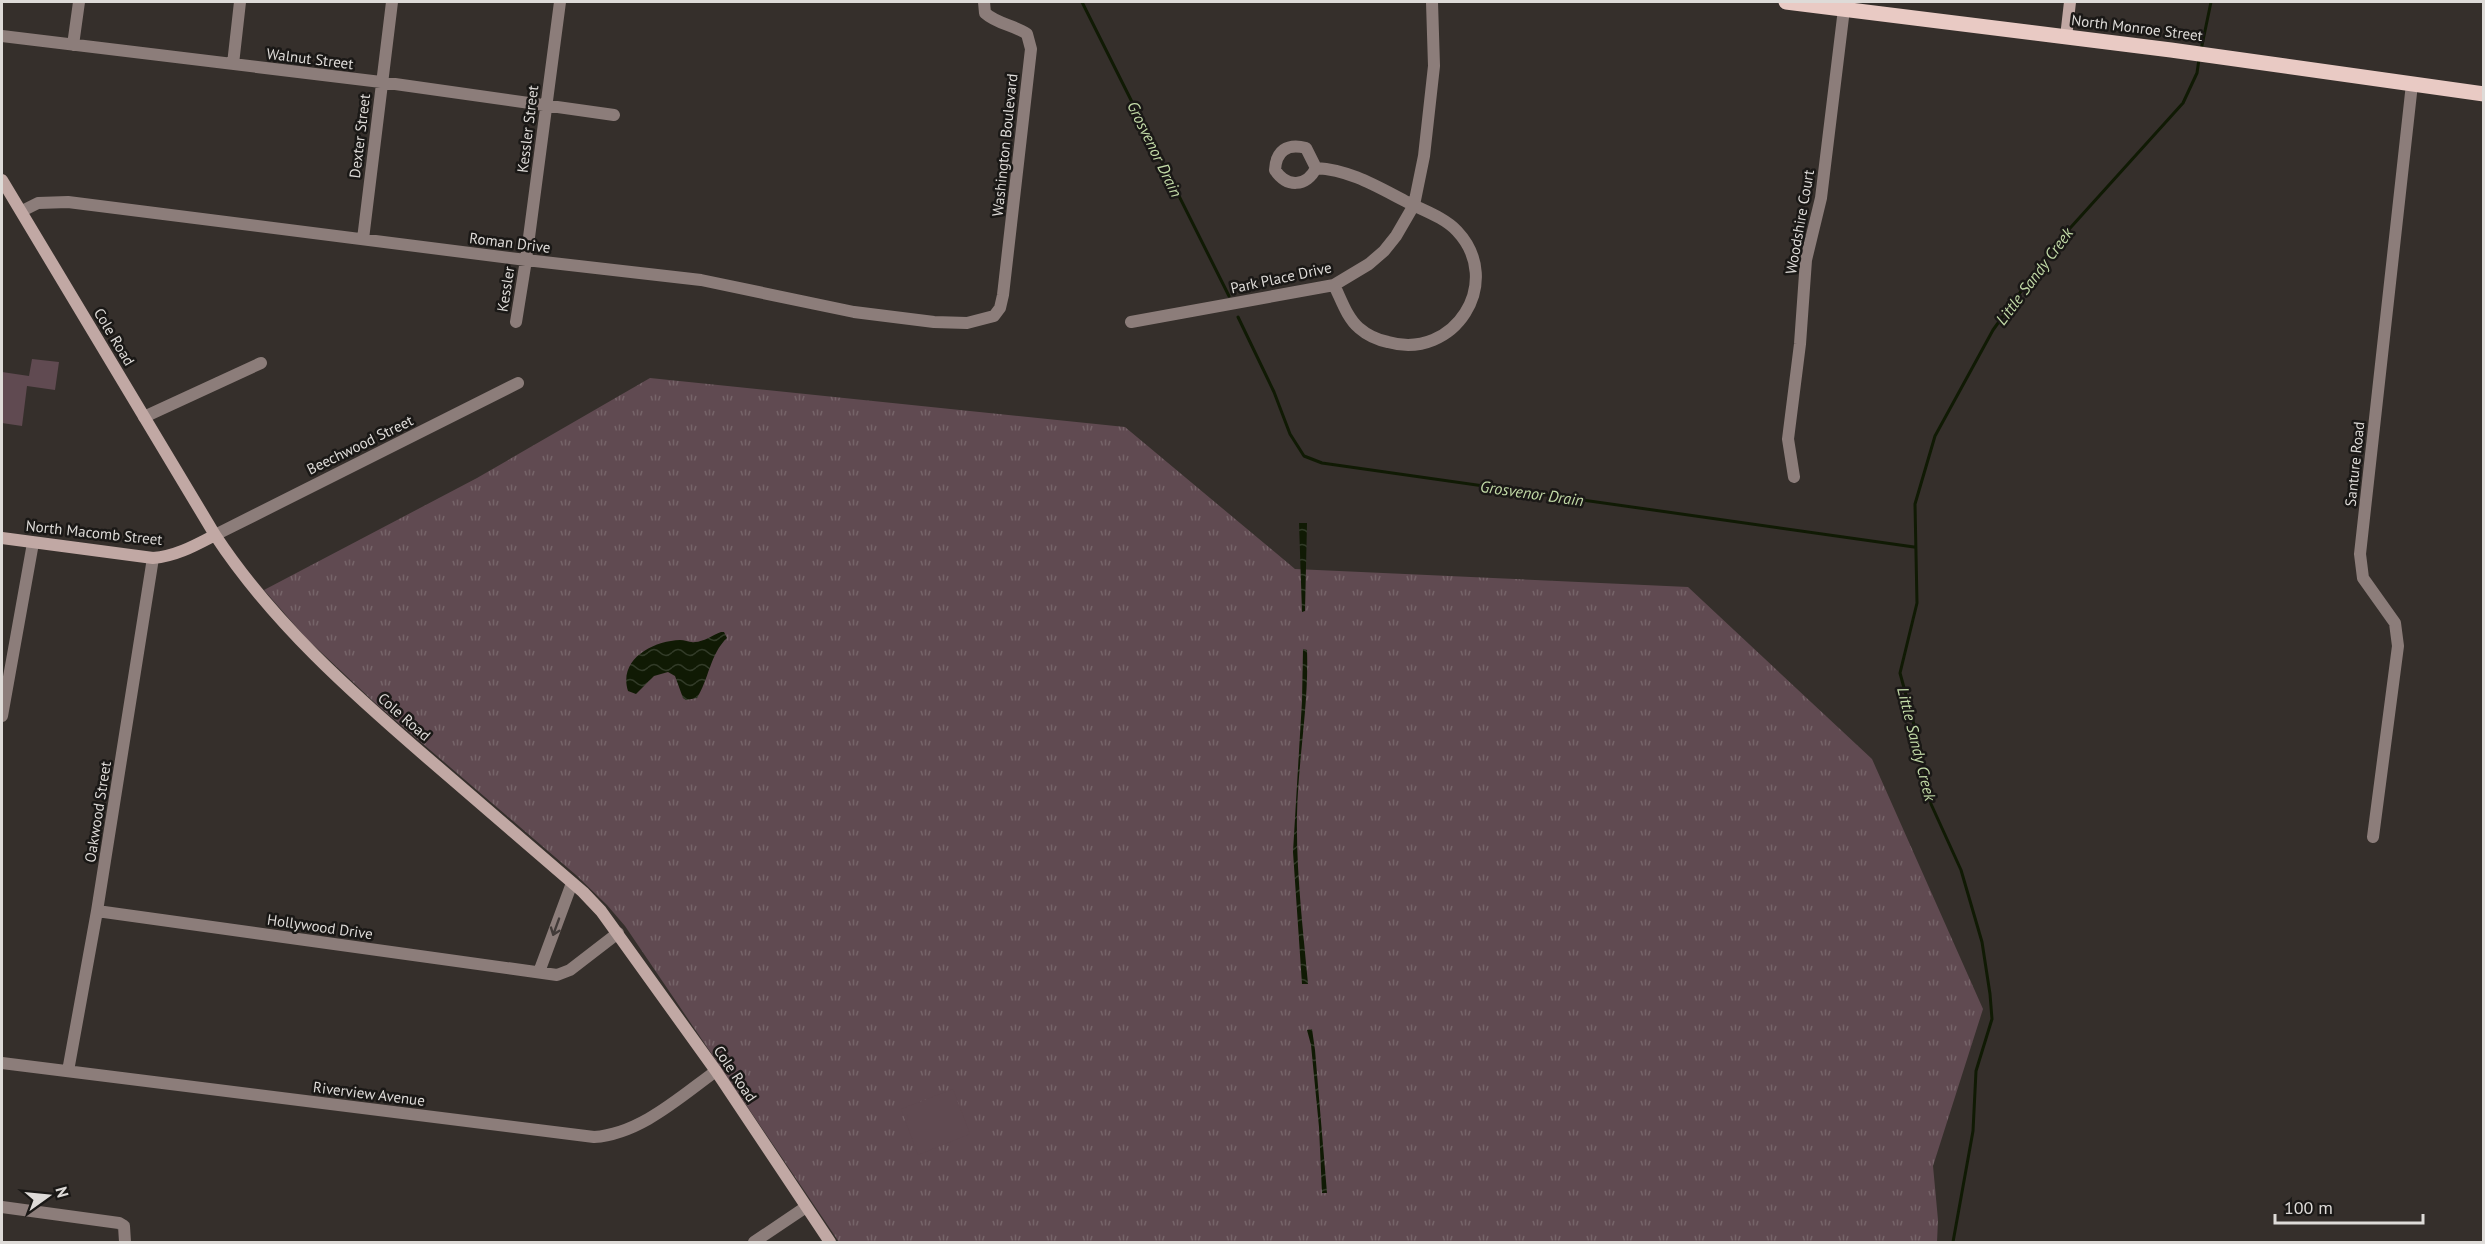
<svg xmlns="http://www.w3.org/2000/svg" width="2485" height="1244" viewBox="0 0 2485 1244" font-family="'PT Sans',sans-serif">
	<defs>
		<pattern id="grass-tufts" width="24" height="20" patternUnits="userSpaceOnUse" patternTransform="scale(1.5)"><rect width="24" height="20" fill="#604a51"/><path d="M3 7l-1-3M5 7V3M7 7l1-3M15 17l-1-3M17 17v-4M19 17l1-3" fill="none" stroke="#766469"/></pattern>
		<pattern id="water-waves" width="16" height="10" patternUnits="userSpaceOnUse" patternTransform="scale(1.5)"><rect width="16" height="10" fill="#101a04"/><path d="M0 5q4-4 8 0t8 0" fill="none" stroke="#323b28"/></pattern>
	</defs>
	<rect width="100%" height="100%" fill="#352f2b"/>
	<path fill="url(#grass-tufts)" d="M650,378L1125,427L1295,569L1688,587L1872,759L1983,1009L1933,1166L1938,1220L1937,1242H839L625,926L607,905L576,875L374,702L306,638L264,590L477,478Z"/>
	<path fill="#604a51" d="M32,359L59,362L55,390L27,386L22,426L2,423V372L29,376Z
		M953,1089L970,1134L918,1155L901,1109Z"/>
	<path fill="url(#water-waves)" d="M1299,523H1307L1305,611L1302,612Z
		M721,632H724L727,638C710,654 709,679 697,698L686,700L683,698L675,676L668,672L654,676L636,694L628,691C618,659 653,641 680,640C685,640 690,643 695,642C703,642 713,635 721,632Z
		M1303,649L1307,650C1309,705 1298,760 1297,815C1296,872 1303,928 1308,984H1302L1293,852L1302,701Z
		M1312,1029L1315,1050L1327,1193H1322L1319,1127L1311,1045L1307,1030Z"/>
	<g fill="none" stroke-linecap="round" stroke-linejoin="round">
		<path stroke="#101a04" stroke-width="3" d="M1082,2L1229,296
			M2201,50L2211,2
			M1238,317L1274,392L1290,434L1304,456L1322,463L1914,547
			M1953,1242L1973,1131L1976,1071L1992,1019L1990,994L1982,942L1961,870L1931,804L1920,747L1900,673L1917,603L1915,504L1935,436L1993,330L2053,247L2183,103L2197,73L2199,59"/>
		<path stroke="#8c7d7a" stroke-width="12" d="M2,36L381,82L614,115
			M73,45L79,2
			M233,64L240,2
			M1316,168C1307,187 1286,188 1275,170C1276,151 1287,143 1306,148L1316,168C1350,170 1376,186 1405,201C1422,210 1444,217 1457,231C1505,282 1454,361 1388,342C1378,340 1367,335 1359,328C1347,318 1341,299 1334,285
			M22,211L38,203L68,202L526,260L701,280L854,312L934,322L967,323L994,316L1000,308L1003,295L1031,49L1027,34C1014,25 997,24 985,13L984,2
			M363,239L392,2
			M516,322L526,260L560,2
			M1131,322L1334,285L1369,264L1384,251L1396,236L1414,205L1424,156L1434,66L1432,2
			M144,417L261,363
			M1794,477L1788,439L1800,344L1806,260L1821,198L1844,9
			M215,535L518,383
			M2,716L33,543
			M2373,837L2398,646L2395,623L2363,578L2360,554L2412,84
			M97,911L557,975L570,970L618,933
			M539,972L572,883
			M2,1063L594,1137C640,1134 680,1097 716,1071
			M68,1071L97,911L153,558
			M2,1207L119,1223L124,1226L125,1242
			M754,1242L806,1207"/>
		<path stroke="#c1a8a4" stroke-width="12" d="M2066,37L2070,2
			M2,180L215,535C272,622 352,693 431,761C482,805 532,848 583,892L601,911L716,1071L830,1242
			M2,538L153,558C176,556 194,546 215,535"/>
		<path stroke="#e9cac4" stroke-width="15" d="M1786,2L2171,50L2484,94"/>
	</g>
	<defs><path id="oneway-shaft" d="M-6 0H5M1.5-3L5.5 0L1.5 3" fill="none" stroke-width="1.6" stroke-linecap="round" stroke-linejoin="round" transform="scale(1.5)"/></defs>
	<use stroke="#423b39" href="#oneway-shaft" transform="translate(556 927) rotate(110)"/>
	<g text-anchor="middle" stroke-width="5" stroke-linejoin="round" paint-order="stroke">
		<g font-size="15" fill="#dedbd8" stroke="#1a1816">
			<text transform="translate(2137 28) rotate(7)" y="5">North Monroe Street</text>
			<text transform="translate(310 59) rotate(7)" y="5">Walnut Street</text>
			<text transform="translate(528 129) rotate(-83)" y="5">Kessler Street</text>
			<text transform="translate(360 136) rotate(-83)" y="5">Dexter Street</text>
			<text transform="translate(1005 145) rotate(-84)" y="5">Washington Boulevard</text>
			<text transform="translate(1800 222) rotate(-80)" y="5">Woodshire Court</text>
			<text transform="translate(510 243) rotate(7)" y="5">Roman Drive</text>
			<text transform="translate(1281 278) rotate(-12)" y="5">Park Place Drive</text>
			<text transform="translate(506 289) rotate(-81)" y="5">Kessler</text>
			<text transform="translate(114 337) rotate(59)" y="5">Cole Road</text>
			<text transform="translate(360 445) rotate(-26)" y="5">Beechwood Street</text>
			<text transform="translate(2355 464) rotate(-84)" y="5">Santure Road</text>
			<text transform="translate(94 533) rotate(6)" y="5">North Macomb Street</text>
			<text transform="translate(404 717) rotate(41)" y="5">Cole Road</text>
			<text transform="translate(98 812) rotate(-81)" y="5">Oakwood Street</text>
			<text transform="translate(320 927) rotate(8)" y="5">Hollywood Drive</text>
			<text transform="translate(735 1074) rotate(56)" y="5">Cole Road</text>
			<text transform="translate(369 1094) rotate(7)" y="5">Riverview Avenue</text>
		</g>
		<g font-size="16" font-style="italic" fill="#c2daa7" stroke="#1a1816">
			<text transform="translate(1155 149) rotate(64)" y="6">Grosvenor Drain</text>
			<text transform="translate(2034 276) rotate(-53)" y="6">Little Sandy Creek</text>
			<text transform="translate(1532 493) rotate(8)" y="6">Grosvenor Drain</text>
			<text transform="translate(1917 744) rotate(76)" y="6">Little Sandy Creek</text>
		</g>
	</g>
	<rect width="2485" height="1244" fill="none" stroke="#dedbd8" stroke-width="6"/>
	<g transform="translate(48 1196) rotate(75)" stroke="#1a1816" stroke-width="4.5" paint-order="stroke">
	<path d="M0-4.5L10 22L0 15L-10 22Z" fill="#dedbd8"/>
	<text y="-9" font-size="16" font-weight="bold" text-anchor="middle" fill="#dedbd8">N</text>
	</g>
	<path d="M2275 1214v9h148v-9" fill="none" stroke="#dedbd8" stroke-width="3"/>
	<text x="2284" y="1214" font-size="18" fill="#dedbd8" stroke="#1a1816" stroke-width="4.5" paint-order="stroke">100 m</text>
</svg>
